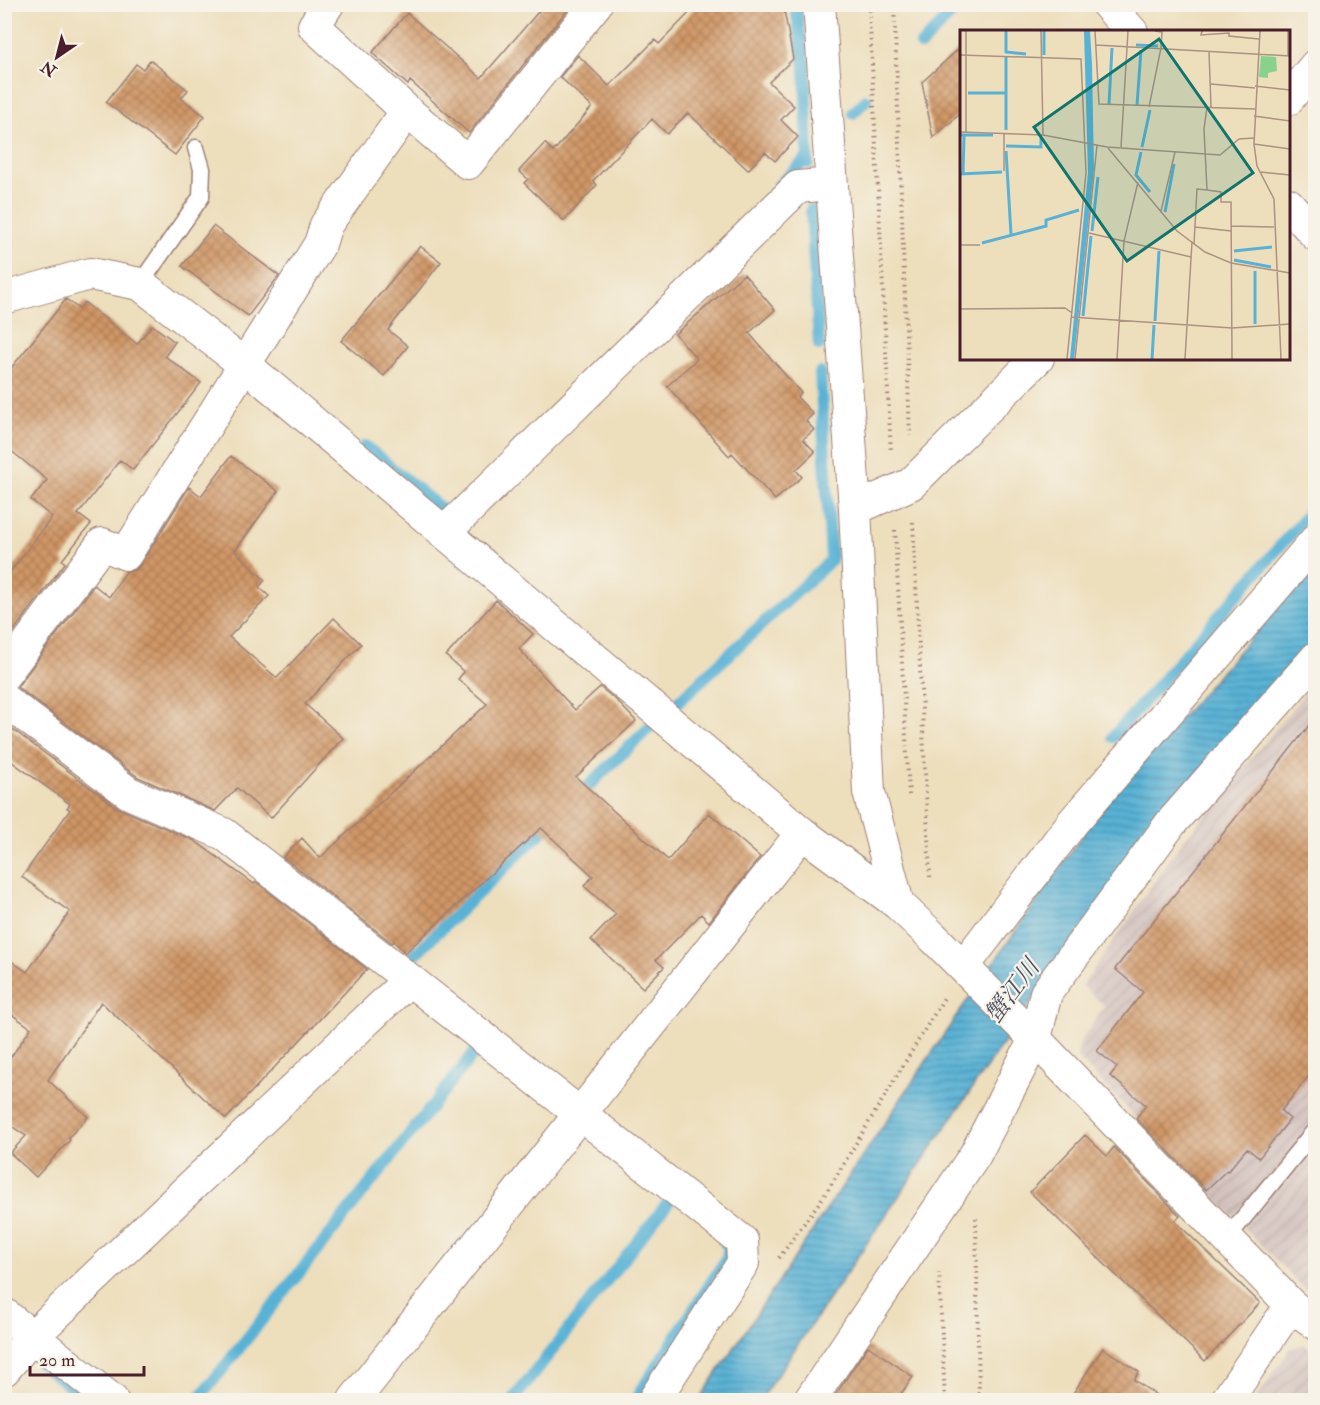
<svg xmlns="http://www.w3.org/2000/svg" width="1320" height="1405" viewBox="0 0 1320 1405" font-family="'IM FELL Double Pica','Noto Serif JP',serif">
	<defs>
		<pattern id="industrial-furrows" width="10" height="10" patternUnits="userSpaceOnUse" patternTransform="scale(1.5)"><rect width="10" height="10" fill="#d1c0bc"/><path d="M-1 1l2-2M0 10L10 0M9 11l2-2" fill="none" stroke="#b5a5a2"/></pattern>
		<pattern id="water-rules" width="6" height="5" patternUnits="userSpaceOnUse" patternTransform="scale(1.5)"><rect width="6" height="5" fill="#58b2d5"/><path d="M0 2.5h6" fill="none" stroke="#4b90ad"/></pattern>
		<pattern id="building-cross-hatch" width="8" height="8" patternUnits="userSpaceOnUse" patternTransform="scale(1.5)"><rect width="8" height="8" fill="#d09766"/><path d="M0 0l8 8M0 8l8-8" fill="none" stroke="#ab7b54"/></pattern>
	</defs>
	<rect width="100%" height="100%" fill="#f7f3e8"/>
	<filter id="ink" filterUnits="userSpaceOnUse"><feTurbulence type="fractalNoise" baseFrequency=".0167" numOctaves="2"/><feDisplacementMap in="SourceGraphic" scale="12" xChannelSelector="R" yChannelSelector="G"/><feConvolveMatrix kernelMatrix="1 2 1 2 8 2 1 2 1" color-interpolation-filters="sRGB"/></filter>
	<filter id="wash" filterUnits="userSpaceOnUse"><feTurbulence type="fractalNoise" baseFrequency=".008" numOctaves="4" result="noise"/><feDisplacementMap in="SourceGraphic" scale="24" xChannelSelector="R" yChannelSelector="G"/><feGaussianBlur stdDeviation="1.35" result="paint"/><feColorMatrix in="noise" values="0 0 0 0 0 0 0 0 0 0 0 0 0 0 0 0 0 1.4 0 .05"/><feComposite in="paint" operator="in"/></filter>
	<g filter="url(#wash)">
		<rect width="100%" height="100%" fill="#eddebc"/>
		<path fill="url(#industrial-furrows)" d="M1315,681L1316,1275L1305,1290L1077,1057L1080,1042L1105,1006L1082,986L1177,849Z
			M1304,1344L1315,1353V1400H1255L1290,1349Z"/>
		<path fill="url(#water-rules)" stroke="#516880" stroke-width="1.5" d="M1315,564V639L1161,817L1029,1005L760,1400H699L960,1011L1098,813Z"/>
		<g fill="none" stroke-linecap="round" stroke-linejoin="round">
			<path stroke="#58b2d5" stroke-width="12" d="M795,4L805,66L808,163
				M921,45L961,4
				M853,113L866,100
				M779,185L808,157
				M811,210L819,345
				M365,446L445,512
				M678,702L831,560L820,373
				M1113,737L1316,505
				M577,797L650,727
				M408,961L554,820
				M1315,1294L1316,1292
				M40,1363L80,1394
				M198,1400L479,1047
				M513,1400L670,1200
				M635,1400L727,1258L729,1246L726,1244"/>
		</g>
		<g id="blocks">
			<path fill="url(#building-cross-hatch)" d="M545,4H572L469,133L410,81L408,85L372,53L407,13L481,78Z
				M698,4H783L793,59L769,82L794,106L781,120L798,137L775,161L765,152L748,170L688,113L667,134L652,119L593,181L597,185L564,221L524,183L528,179L519,171L545,143L553,152L592,107L560,77L578,55L609,86L655,40L659,44Z
				M962,46V112L933,138L922,82Z
				M150,60L188,90L181,98L205,116L175,155L106,102L136,64L143,69Z
				M213,226L279,276L248,316L182,266Z
				M420,246L441,262L388,330L408,346L384,376L341,341Z
				M744,274L775,310L749,333L801,393L797,397L813,414L806,421L814,430L803,439L815,452L796,470L802,477L775,500L732,453L729,456L667,386L697,359L675,334Z
				M66,299L79,309L84,302L137,344L152,325L175,342L165,356L201,383L133,470L120,460L78,514L91,524L62,560L65,563L4,644V580L52,517L31,500L47,480L4,445V377Z
				M231,456L278,491L235,551L265,580L259,587L269,596L229,637L277,678L334,618L361,644L305,704L343,738L271,818L237,788L215,811L138,777L17,687L94,585L109,597L126,572L135,570L141,564L189,487L201,496Z
				M496,600L533,634L519,649L575,710L600,687L617,701L636,721L576,777L668,860L709,813L760,857L709,922L701,914L656,960L664,967L643,988L591,940L616,914L584,886L593,876L541,828L405,953L394,941L392,943L283,857L302,838L320,858L487,704L458,679L464,672L446,656Z
				M1316,717V1067L1281,1111L1290,1119L1259,1158L1247,1148L1228,1171L1227,1170L1206,1190L1136,1118L1146,1105L1110,1076L1117,1067L1097,1051L1143,992L1115,969Z
				M4,723L118,808L195,841L254,884L256,882L367,969L226,1119L101,1002L48,1080L88,1117L68,1138L70,1140L36,1177L10,1153L26,1136L4,1121V1067L31,1028L4,1009V956L27,972L70,912L22,877L70,810L67,808L70,804L4,756Z
				M1085,1135L1107,1156L1114,1147L1180,1216L1175,1221L1260,1303L1205,1361L1030,1192Z
				M868,1346L913,1377L896,1401H845L836,1394Z
				M1103,1348L1139,1372L1134,1380L1165,1401H1068Z"/>
		</g>
	</g>
	<g filter="url(#ink)">
		<use href="#blocks" fill-opacity="0" stroke="#9c7e74" stroke-width="1.5"/>
		<g fill="none" stroke-linecap="round" stroke-linejoin="round">
			<defs>
				<path id="service" d="M140,284L201,197L202,169L196,148
					M1227,1238L1316,1129"/>
				<path id="minor" d="M328,4L314,26L407,111
					M819,4L855,509L869,792L898,904
					M1107,4L1132,32
					M1288,99L1316,65
					M1288,204L1316,235
					M4,298L90,274L140,284L245,365L802,833L898,904L933,937L1035,1039L1291,1305L1316,1324
					M855,509L911,484L1038,358
					M444,533L798,187L832,184
					M4,675L102,544L126,554L320,244L326,225L407,111L468,163L596,4
					M4,700L129,793L224,834L742,1241L743,1263L654,1400
					M963,967L1073,822L1316,540
					M4,1314L112,1400
					M4,1370L32,1337L409,980
					M354,1400L802,833
					M810,1400L975,1155L1035,1039L1046,993L1171,823L1316,658
					M1227,1400L1291,1305"/>
			</defs>
			<use href="#service" stroke="#9c7e74" stroke-width="19"/>
			<use href="#minor" stroke="#9c7e74" stroke-width="34"/>
			<path stroke="#9c7e74" stroke-width="4" stroke-dasharray="1.5 4.5" stroke-linecap="butt" d="M869,4L891,453
				M894,4L910,436
				M913,522L930,877
				M895,530L909,795
				M976,1218L979,1400
				M779,1258L826,1193L944,998
				M939,1272L945,1400"/>
			<use href="#service" stroke="#fff" stroke-width="16"/>
			<use href="#minor" stroke="#fff" stroke-width="32"/>
		</g>
	</g>
	<g text-anchor="middle" stroke-width="4.5" stroke-linejoin="round" paint-order="stroke">
		<g font-size="24" font-style="italic" fill="#4f5266" stroke="#f7f3e8">
			<text transform="translate(1012 991) rotate(-53)" y="8">蟹江川</text>
		</g>
	</g>
	<g transform="translate(960 30)">
		<rect width="330" height="330" fill="#eddebc"/>
		<path d="M301,26L316,27L317,41L308,43V48L299,47Z" fill="#88d28e"/>
		<path d="M124,1H130L132,34L134,139L114,329H110L128,143Z" fill="#58b2d5"/>
		<path fill="none" stroke="#58b2d5" stroke-width="3" d="M46,1V22L66,24M84,1V25M176,15L198,16M46,27V100M8,63H45M149,74L152,18M177,75L181,20M0,105H33M46,116L81,117V108M182,117L190,80M46,121L51,204M181,122L176,145L190,162M3,143L4,106M0,144L42,142M205,182L214,134M132,201L138,147M22,213L86,196V190L119,180M274,221L312,217M274,230L311,237M295,241V294M123,286L131,206M195,291L199,221M192,329L194,295"/>
		<path fill="none" stroke="#ac9282" stroke-width="1.5" d="M81,1L83,105M135,1L139,74L295,79M242,1L241,5L269,3V6L299,9M300,1L294,114L297,136L314,169L321,329M136,15L330,26M249,22L251,77M0,25L121,29L126,143L107,329M328,26V1M251,54L295,58M295,56L330,60M189,77L201,18L202,2L195,1M294,86L330,91M0,102L83,105L147,117L260,125L279,109L294,108M6,102V1M44,103V141M294,114L330,119M161,117L168,1M148,118L217,201L245,222L271,233L330,243M301,142L330,145M247,160L261,162V172H271L272,329M201,181L215,122M271,196L314,197M235,197L271,201M129,203L231,227M234,214L237,159L247,160L244,99L247,77M0,215H20M0,279L105,278L112,283M111,287L272,298L330,294M115,329L137,115M157,329L164,211L178,152M225,329L232,212"/>
		<path fill="#0f766e" fill-opacity="0.15" stroke="#0f766e" stroke-width="3" d="M199,9L293,143L167,231L74,97Z"/>
		<rect width="330" height="330" fill="none" stroke="#4a1f2b" stroke-width="3"/>
	</g>
	<rect width="1320" height="1405" fill="none" stroke="#f7f3e8" stroke-width="24"/>
	<g transform="translate(57 57) rotate(215)" stroke="#f7f3e8" stroke-width="4.5" paint-order="stroke">
	<path d="M0-4.5L10 22L0 15L-10 22Z" fill="#4a1f2b"/>
	<text y="-9" font-size="16" font-weight="bold" text-anchor="middle" fill="#4a1f2b">N</text>
	</g>
	<path d="M30 1366v9h114v-9" fill="none" stroke="#4a1f2b" stroke-width="3"/>
	<text x="39" y="1366" font-size="18" fill="#4a1f2b" stroke="#f7f3e8" stroke-width="4.5" paint-order="stroke">20 m</text>
</svg>
